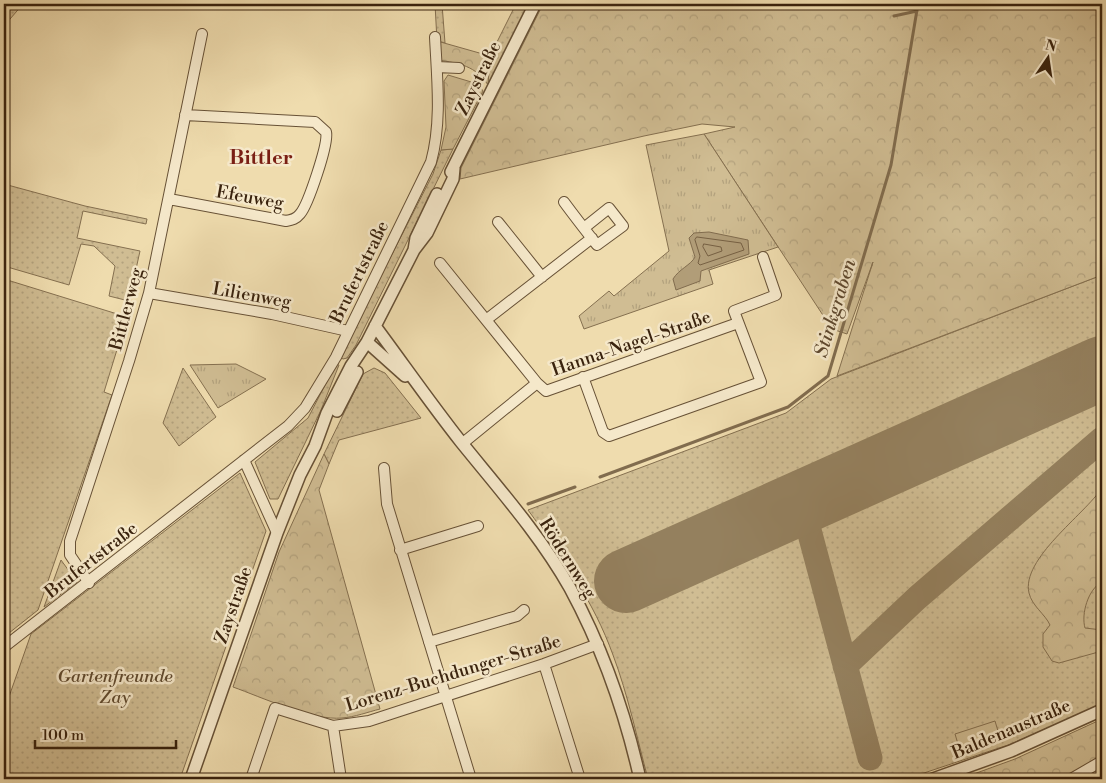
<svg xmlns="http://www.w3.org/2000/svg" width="1106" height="783" viewBox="0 0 1106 783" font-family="'Libre Bodoni',serif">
	<defs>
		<pattern id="grass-dots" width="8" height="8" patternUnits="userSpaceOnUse" patternTransform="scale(1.25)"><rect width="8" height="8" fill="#d0bd93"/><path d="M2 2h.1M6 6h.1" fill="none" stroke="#b3a27e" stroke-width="1.8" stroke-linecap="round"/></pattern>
		<pattern id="forest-crowns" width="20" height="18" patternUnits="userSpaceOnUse" patternTransform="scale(1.25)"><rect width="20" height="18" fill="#d0bd93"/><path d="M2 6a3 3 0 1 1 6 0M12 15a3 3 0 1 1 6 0" fill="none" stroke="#b3a27e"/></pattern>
		<pattern id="park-tufts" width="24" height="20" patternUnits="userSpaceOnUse" patternTransform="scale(1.25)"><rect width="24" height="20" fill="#d0bd93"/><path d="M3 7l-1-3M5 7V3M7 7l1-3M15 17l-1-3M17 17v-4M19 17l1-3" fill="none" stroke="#b3a27e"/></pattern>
	</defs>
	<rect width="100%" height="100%" fill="#efdcae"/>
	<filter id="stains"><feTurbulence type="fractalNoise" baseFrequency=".004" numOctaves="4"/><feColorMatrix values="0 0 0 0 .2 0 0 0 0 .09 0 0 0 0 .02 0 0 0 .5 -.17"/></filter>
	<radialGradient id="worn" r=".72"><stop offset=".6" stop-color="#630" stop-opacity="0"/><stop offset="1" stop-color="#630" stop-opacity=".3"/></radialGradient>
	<path fill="url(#grass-dots)" stroke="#857050" d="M4,4H23L4,26Z
		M435,4H442L445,43L437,41Z
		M516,4H530L488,85L490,56Z
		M453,149L356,345L347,358L343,359L340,357L341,354L433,174L441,150Z
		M4,184L85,206L147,219L146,224L83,211L77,238L140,251L129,301L109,296L115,266L94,246L81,244L69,285L4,266Z
		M1102,275V704L1011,744L906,779H648C637,738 628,695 613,655C594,602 561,555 528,510L786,413L831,379Z
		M4,279L127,317L104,392L112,395L38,610L4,637Z
		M336,364L339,365L321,410L278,499H270L255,462L308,418Z
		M183,368L216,417L179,446L163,423Z
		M374,368L385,373L421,418L339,440L329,464L324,454L363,374Z
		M240,473L266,531L180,779H4V711L31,634Z
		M61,560L77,582L44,607Z"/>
	<path fill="url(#forest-crowns)" stroke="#857050" d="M543,4H1102V275L837,376L873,262L847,334L832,329L704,134L735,127L702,124L644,136L460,179L461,168Z
		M437,41L490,56L488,85C476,66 459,63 438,60Z
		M448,75L478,84L483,91L453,149L441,150L446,127L444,81Z
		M324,454L329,464L319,490L380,709C368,712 355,717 342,718C313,721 261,697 233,687L279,552Z
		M1102,488V582C1088,589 1081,614 1085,628L1102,630V651L1059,663L1052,661L1043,647V634L1050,625C1045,614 1032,606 1029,593C1021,559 1084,515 1102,488Z
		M1102,719V756L1061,779H960L1015,759Z"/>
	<path fill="url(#park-tufts)" stroke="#857050" d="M704,134L778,247L709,270L713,284L584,329L579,316L609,291L614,296L669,251L646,145Z
		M236,364L266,379L218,408L190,365Z"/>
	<path fill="#d0bd93" stroke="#857050" d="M995,721L1001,741L961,754L955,734Z"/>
	<path fill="#b19d78" stroke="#816c4e" d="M709,232L748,240L749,254L701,271L700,281L676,290L673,279C679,269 691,265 695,257L689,238L694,233Z"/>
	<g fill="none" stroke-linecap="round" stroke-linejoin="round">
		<path stroke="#766043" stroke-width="1" d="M697,237L741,243L744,250L700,265L698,263L700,256L695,240Z
			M704,244L721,247L722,251L708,256L703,247Z"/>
		<path stroke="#816c4e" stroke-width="3" d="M894,16L917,11
			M600,477L788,407L828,376L891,165L918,4
			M528,504L575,487"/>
		<path stroke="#94805e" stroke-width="25" d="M802,504L870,758
			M845,666L917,598L1102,439"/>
		<path stroke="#94805e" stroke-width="64" d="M626,581L1102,368"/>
		<defs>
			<path id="minor" d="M437,67L459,68
				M169,199L286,221C292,220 296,219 300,214C308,205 329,143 326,132L315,122L185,115
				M564,202C575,217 586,231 597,245L623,226L609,208L584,228
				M498,222L542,277
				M440,263L537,383
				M149,293L272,314L348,331
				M486,320L592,238
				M583,377L603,432L609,436L761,382L734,311L776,295L763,257
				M463,443L537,383L546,391L738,323
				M244,460L277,533
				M384,468L387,504L471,779
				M400,550L478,526
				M89,583L70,555V541L129,361L149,293L202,34
				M429,642L517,616L524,610
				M4,647L288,426L305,408L336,357L431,162C442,122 437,78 435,37
				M544,664L580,779
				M333,726L341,779
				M251,779L275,708L333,726L369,721L544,664L598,644
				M1071,779L1102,761"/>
			<path id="tertiary" d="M451,172L535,4
				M414,250L416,238L437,194
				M375,326C404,365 431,404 461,442C499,489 540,535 570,588C603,649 625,712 640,779
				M367,342L405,376
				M337,411L357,372
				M191,779L277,533L300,475L315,446L327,413L351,366L367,342L414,250L427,233L453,179L454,168
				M933,779L1011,751L1102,710"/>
		</defs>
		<use href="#minor" stroke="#675136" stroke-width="12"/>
		<use href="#tertiary" stroke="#675136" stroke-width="14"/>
		<use href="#minor" stroke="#f5e8ca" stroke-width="10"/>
		<use href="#tertiary" stroke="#f5e8ca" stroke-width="11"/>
	</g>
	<g text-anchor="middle" stroke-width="5" stroke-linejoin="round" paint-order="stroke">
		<g font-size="18" fill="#3a230e" stroke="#f5e8ca">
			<text transform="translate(478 78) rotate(-64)" y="6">Zaystraße</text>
			<text transform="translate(250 197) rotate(10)" y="6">Efeuweg</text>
			<text transform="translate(359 272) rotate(-64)" y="6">Brufertstraße</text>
			<text transform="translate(252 295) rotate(10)" y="6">Lilienweg</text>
			<text transform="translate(126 309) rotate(-75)" y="6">Bittlerweg</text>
			<text transform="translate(631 343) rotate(-19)" y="6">Hanna-Nagel-Straße</text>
			<text transform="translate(568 558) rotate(58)" y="6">Rödernweg</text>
			<text transform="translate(91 560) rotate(-38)" y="6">Brufertstraße</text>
			<text transform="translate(233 605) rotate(-71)" y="6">Zaystraße</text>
			<text transform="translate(453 673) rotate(-17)" y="6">Lorenz-Buchdunger-Straße</text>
			<text transform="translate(1011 729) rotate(-23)" y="6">Baldenaustraße</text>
		</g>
		<g font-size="18" font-style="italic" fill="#604a2f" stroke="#f5e8ca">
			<text x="115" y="682">Gartenfreunde<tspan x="115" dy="21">Zay</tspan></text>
		</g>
		<g font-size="19" font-style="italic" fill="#5e482e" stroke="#f5e8ca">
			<text transform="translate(834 308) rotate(-73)" y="7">Stinkgraben</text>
		</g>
		<g font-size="20" font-weight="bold" fill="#7a1f14" stroke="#f5e8ca">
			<text x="261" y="164">Bittler</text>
		</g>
	</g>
	<rect width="1106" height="783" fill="none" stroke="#efdcae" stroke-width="20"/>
	<rect x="5" y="5" width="1096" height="773" fill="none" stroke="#3a230e" stroke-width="2.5"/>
	<rect x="10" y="10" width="1086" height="763" fill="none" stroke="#3a230e"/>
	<g transform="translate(1048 58) rotate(13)" stroke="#f5e8ca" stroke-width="4" paint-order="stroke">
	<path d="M0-4L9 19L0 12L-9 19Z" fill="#3a230e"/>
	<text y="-8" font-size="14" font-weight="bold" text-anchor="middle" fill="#3a230e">N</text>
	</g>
	<path d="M35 740v8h141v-8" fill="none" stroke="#3a230e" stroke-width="2.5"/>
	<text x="42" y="740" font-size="15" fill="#3a230e" stroke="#f5e8ca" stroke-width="4" paint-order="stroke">100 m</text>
	<rect width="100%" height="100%" filter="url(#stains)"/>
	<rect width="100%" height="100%" fill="url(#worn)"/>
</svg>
